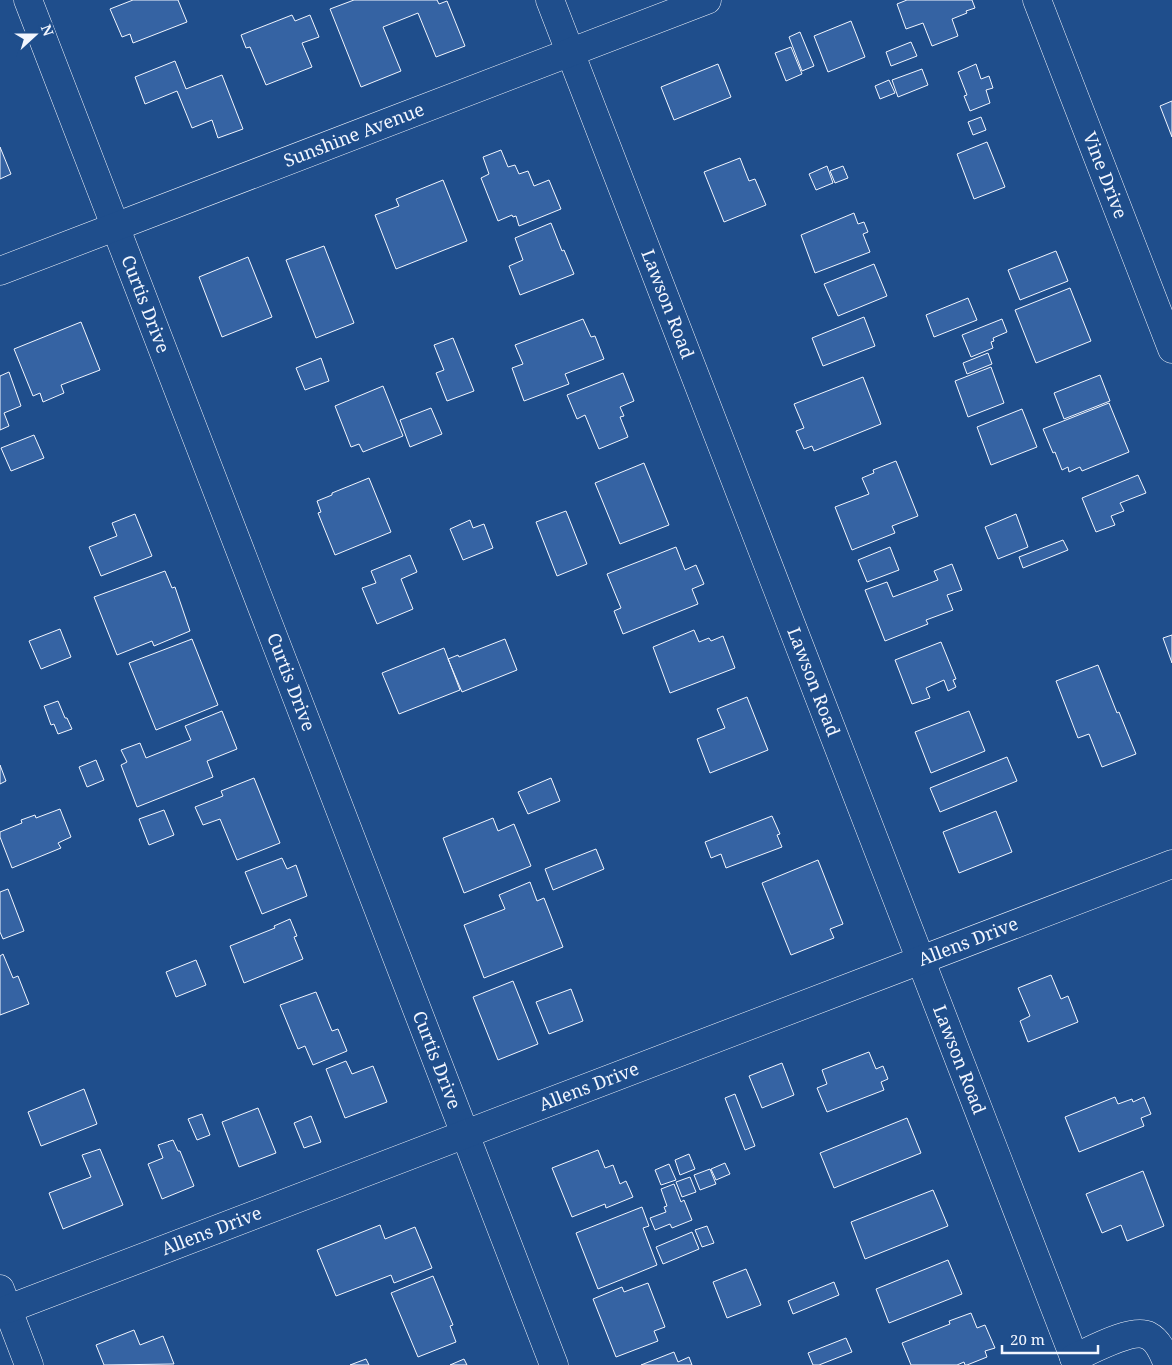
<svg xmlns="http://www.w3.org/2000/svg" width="1172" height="1365" viewBox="0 0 1172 1365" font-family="'Noto Serif',serif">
	<rect width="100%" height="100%" fill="#1f4e8c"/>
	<path fill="#3563a3" stroke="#f2f6ff" d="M133,0H178L187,22L133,43L130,34L122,37L110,9Z
		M354,0H437L439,4L447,1L465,46L436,57L418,13L383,27L401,71L361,87L330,9Z
		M907,0H972L975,8L966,11L967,13L952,19L958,36L932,46L923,23L906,29L897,4Z
		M292,15L295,21L310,15L319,37L302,43L312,67L266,85L250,47L246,48L241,35Z
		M851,21L865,57L828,72L814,36Z
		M800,32L814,66L802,71L789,37Z
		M911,42L917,56L891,66L886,52Z
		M791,47L802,74L786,81L775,53Z
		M175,61L186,89L222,75L243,129L218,138L212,120L192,128L177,91L145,104L135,77Z
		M718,64L731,97L674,120L661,87Z
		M976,64L981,79L989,76L993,88L986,90L990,103L970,111L964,96L967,95L958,72Z
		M922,69L928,85L898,97L892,80Z
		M889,80L895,93L880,99L875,86Z
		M1172,101V137L1160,106Z
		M981,117L986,130L973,135L968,122Z
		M987,142L1005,187L974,199L957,154Z
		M0,147L11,174L0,179Z
		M501,150L508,167L515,165L519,174L528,171L534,186L549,180L561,209L519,226L516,216L513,217L512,215L498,221L481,178L489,174L483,157Z
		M740,158L749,181L755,179L766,205L724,222L704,172Z
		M827,166L833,183L816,190L809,174Z
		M843,166L848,178L835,183L830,171Z
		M443,180L467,241L396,269L375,215L399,206L396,199Z
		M854,213L858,224L864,222L868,232L863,234L870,252L815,273L801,235Z
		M551,223L562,251L564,250L574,274L520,295L509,266L523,260L515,238Z
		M324,246L354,323L316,338L286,260Z
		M1056,251L1068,281L1020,300L1008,270Z
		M248,257L272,317L222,337L199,277Z
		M874,264L887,296L838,316L824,284Z
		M1070,288L1091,341L1036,363L1015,310Z
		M968,298L977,320L934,337L926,315Z
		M864,317L875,346L823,366L812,338Z
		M583,319L591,337L595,336L604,359L565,374L569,384L524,401L512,368L523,364L515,345Z
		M1002,319L1007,332L993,338L994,341L991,342L993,348L971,357L962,335Z
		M81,322L100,370L61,385L64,393L43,402L40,393L33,396L14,349Z
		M453,338L474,391L447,401L436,373L444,370L434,345Z
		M988,353L992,364L967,374L963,363Z
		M321,358L329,381L305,390L296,368Z
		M991,367L1004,403L968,417L955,381Z
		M9,372L21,406L4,413L9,426L0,430V376Z
		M623,373L634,401L620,407L624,416L620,417L628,437L599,449L585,415L577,419L567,395Z
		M1100,375L1110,401L1064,419L1054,393Z
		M863,377L881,424L814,451L812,446L804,449L796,431L804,428L794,404Z
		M383,386L403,436L363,452L359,444L351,447L335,406Z
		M1109,403L1129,452L1082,471L1080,467L1069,472L1068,467L1062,470L1055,452L1053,453L1043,429Z
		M431,408L442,434L410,447L400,420Z
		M1022,409L1037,447L991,465L977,427Z
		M34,435L44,458L11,471L1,448Z
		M896,461L918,516L892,526L895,533L852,550L835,507L869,494L862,478L874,473L873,470Z
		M644,463L669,525L620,544L595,483Z
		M1138,475L1146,493L1120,503L1124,511L1111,516L1115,525L1096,532L1082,498Z
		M369,478L391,532L335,555L318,513L321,512L317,501L332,495V493Z
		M566,511L587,564L557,576L536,522Z
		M135,514L152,556L101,576L89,547L117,536L112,523Z
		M1016,514L1028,547L998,559L985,527Z
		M470,520L473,528L484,524L493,548L463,560L450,529Z
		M1063,540L1068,550L1023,568L1019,557Z
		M676,547L685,570L696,565L704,584L692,589L698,604L623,634L614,611L621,608L607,574Z
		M890,547L899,570L867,582L858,560Z
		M410,555L417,572L401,579L413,609L377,624L362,588L376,583L371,571Z
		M952,564L962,590L947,595L953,610L926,620L928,624L885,641L865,590L887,582L893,597L938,580L934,571Z
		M165,571L172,588L175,587L190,631L154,646L152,641L117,655L94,597Z
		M60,629L71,657L41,669L29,641Z
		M694,630L699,642L709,638L711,641L723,636L735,668L670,693L653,647Z
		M1172,635V663L1163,638Z
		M192,639L218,705L156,730L129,663Z
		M505,639L517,670L462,692L448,659L458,655L459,657Z
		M941,642L956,679L953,680L956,687L948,691L944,680L926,688L930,698L912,704L895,660Z
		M444,648L460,690L399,714L382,673Z
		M1098,665L1117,713L1119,712L1136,754L1102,767L1089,734L1078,738L1056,681Z
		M747,697L768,750L710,773L697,739L725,728L717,709Z
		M58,701L65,718H67L72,729L58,734L54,724L51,725L44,706Z
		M222,711L237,749L207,761L213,777L137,807L121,765L127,762L121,750L140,743L146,758L191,740L185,726Z
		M969,711L985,751L931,773L915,732Z
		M1007,757L1017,781L940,812L930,788Z
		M96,760L104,780L87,787L79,767Z
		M0,765L6,781L0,784Z
		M254,778L280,843L237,860L220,819L203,825L195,807L223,796L221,791Z
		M551,778L560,801L528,814L518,792Z
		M60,809L71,837L58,843L61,848L12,868L0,837V832L22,823L21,820L35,815L36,818Z
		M164,810L174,835L149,845L139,819Z
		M996,811L1012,852L959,873L943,832Z
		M772,816L780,834L777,835L782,847L726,868L721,854L711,858L705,842Z
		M493,818L498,831L514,824L531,866L464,893L443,838Z
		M596,849L604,869L553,890L545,869Z
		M282,858L287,869L296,865L307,896L262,914L245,872Z
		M818,860L843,924L830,929L834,938L791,955L762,883Z
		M530,882L537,901L544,898L563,947L484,978L464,925L505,909L499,895Z
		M8,889L24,931L3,939L0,932V892Z
		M290,919L297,936L294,937L303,959L244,983L230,946L275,928L274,926Z
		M3,954L13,978L18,976L29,1004L0,1015V956Z
		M196,960L206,985L176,997L166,972Z
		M1051,975L1061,999L1068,996L1078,1022L1028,1042L1020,1021L1030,1016L1018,988Z
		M513,981L538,1044L498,1060L473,997Z
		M571,989L583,1021L549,1034L536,1002Z
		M316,992L332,1031L338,1029L347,1051L313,1065L305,1046L298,1049L280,1005Z
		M869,1052L876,1069L883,1066L888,1079L881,1082L884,1090L827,1112L817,1088L827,1084L822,1070Z
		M346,1061L352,1074L373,1066L387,1102L345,1118L326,1069Z
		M782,1063L794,1095L762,1108L749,1076Z
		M84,1089L97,1124L41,1146L28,1112Z
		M735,1094L755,1146L745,1150L725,1098Z
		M1115,1097L1118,1104L1132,1099L1133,1102L1144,1097L1151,1114L1141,1118L1144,1126L1079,1152L1065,1117Z
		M258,1108L276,1153L239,1167L222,1122Z
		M202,1114L210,1135L197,1140L188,1119Z
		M311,1116L321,1142L304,1148L294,1123Z
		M907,1118L921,1153L834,1188L820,1153Z
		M173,1140L178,1151H180L194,1186L162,1199L148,1164L163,1158L158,1145Z
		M100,1149L123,1205L63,1229L49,1193L91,1177L82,1155Z
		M598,1150L605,1168L613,1165L620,1184L626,1181L633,1197L606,1208L605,1204L572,1217L552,1168Z
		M689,1154L695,1169L680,1175L675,1160Z
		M725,1163L730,1174L716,1180L711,1169Z
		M669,1164L676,1180L661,1185L655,1170Z
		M710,1169L716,1184L700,1190L694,1175Z
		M1143,1171L1164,1226L1127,1241L1121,1225L1102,1233L1086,1194Z
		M690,1177L696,1192L682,1197L676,1182Z
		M674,1184L681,1202L684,1200L692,1220L672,1228L670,1224L655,1230L650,1218L666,1212L664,1207L667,1206L661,1189Z
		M933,1190L948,1226L865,1259L851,1222Z
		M642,1207L649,1226L643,1228L657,1265L598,1289L576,1233Z
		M380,1225L385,1239L415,1227L432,1268L394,1283L391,1275L336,1296L317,1250Z
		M707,1226L714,1243L702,1247L695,1230Z
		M692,1232L699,1249L663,1264L656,1247Z
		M948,1260L962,1294L889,1323L876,1289Z
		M746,1269L761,1305L727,1318L713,1282Z
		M433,1276L453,1325L450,1326L456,1342L418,1357L391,1293Z
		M834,1282L839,1295L793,1314L788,1301Z
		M648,1283L665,1327L654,1331L658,1341L616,1357L593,1299L622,1287L624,1292Z
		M971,1313L977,1328L985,1325L995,1348L985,1351L987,1357L967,1365H965L964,1362L957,1365H911L902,1343L950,1324L949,1321Z
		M134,1330L140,1345L163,1336L174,1364L104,1365L96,1345Z
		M846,1338L852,1352L819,1365H813L808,1353Z
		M674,1352L678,1362L689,1357L692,1365H641Z
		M366,1359L369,1365H350Z
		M464,1359L467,1365H450Z"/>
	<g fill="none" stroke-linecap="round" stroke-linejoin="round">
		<defs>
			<g id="minor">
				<path id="s1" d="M28,0L554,1365"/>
				<path id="s2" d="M550,0L1077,1365"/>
				<path id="s3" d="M1037,0L1172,349"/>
				<path id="s4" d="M0,271L707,0"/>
				<path d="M0,1289L29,1365"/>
				<path id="s5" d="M8,1309L1172,864"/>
				<path d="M1074,1358C1090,1351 1133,1327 1149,1336C1159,1341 1164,1355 1168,1365"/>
			</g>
		</defs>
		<use href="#minor" stroke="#f2f6ff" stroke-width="29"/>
		<use href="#minor" stroke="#1f4e8c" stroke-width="28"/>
	</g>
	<g text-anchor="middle" stroke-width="4" stroke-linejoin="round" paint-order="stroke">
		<g font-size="18" fill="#f2f6ff" stroke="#1f4e8c">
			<text dy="6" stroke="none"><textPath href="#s4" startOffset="379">Sunshine Avenue</textPath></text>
			<text dy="6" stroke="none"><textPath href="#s3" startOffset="188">Vine Drive</textPath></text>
			<text dy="6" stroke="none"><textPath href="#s1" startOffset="326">Curtis Drive</textPath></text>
			<text dy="6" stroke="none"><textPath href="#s2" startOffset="326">Lawson Road</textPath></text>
			<text dy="6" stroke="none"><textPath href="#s1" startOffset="731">Curtis Drive</textPath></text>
			<text dy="6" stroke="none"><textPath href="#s2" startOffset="731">Lawson Road</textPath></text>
			<text dy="6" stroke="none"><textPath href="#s5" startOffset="1028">Allens Drive</textPath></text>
			<text dy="6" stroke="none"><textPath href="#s1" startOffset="1136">Curtis Drive</textPath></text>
			<text dy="6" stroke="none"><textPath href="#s2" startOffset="1136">Lawson Road</textPath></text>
			<text dy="6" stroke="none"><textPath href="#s5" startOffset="622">Allens Drive</textPath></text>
			<text dy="6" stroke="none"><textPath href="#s5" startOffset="218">Allens Drive</textPath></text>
		</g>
	</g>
	<g transform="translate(35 35) rotate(69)" stroke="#1f4e8c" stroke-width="4" paint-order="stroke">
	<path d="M0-4L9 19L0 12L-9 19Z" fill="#f2f6ff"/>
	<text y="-8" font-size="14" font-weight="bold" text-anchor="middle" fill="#f2f6ff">N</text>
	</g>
	<path d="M1002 1345v8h96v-8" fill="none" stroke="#f2f6ff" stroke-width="2.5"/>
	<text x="1010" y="1345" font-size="15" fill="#f2f6ff" stroke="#1f4e8c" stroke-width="4" paint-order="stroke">20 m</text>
</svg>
